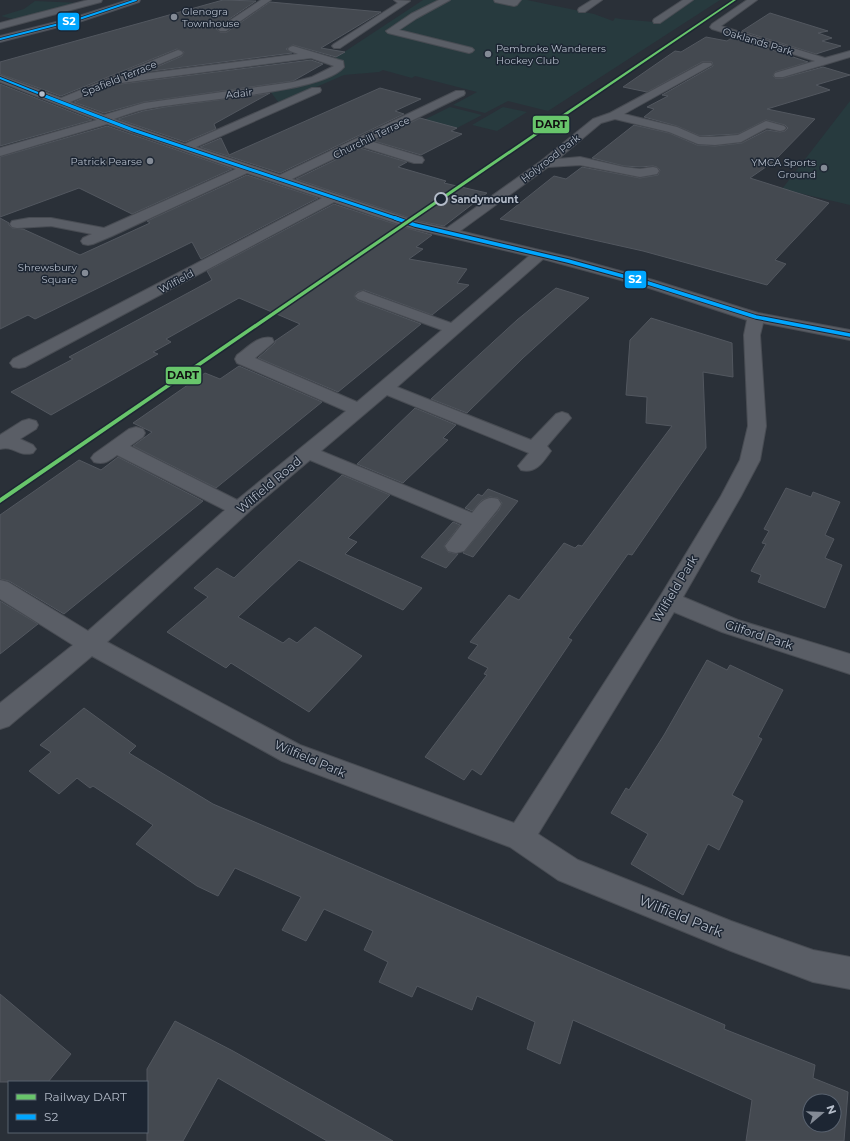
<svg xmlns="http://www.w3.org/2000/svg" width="850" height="1141" viewBox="0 0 850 1141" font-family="Montserrat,sans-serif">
	<rect width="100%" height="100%" fill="#2a3038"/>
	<path fill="#273a3e" d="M423,0H527L594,14L613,21L615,18C631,21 644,20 660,23L694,0H720L548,111L508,101L485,113L453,105L477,92L415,76L412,78L383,70L379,72L344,75L279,103L270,91C297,87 322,82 345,67V64L335,58Z
		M35,1L80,3L17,20L1,16L24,9Z
		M850,101V205L782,189Z
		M450,107L482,115L457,128L437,123L416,124Z
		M503,107L527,112L497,131L472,125Z"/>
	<path fill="#444950" stroke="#52575f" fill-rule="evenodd" d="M223,0L256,1L219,26L216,29L220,32H227L270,2L381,12L321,48L345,52L336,57L293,45L286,49L292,53L145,72L182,56L184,52L177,49L61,96L0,74V62Z
		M770,13L828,31L818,33L832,38L822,41L841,46L816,54L742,31Z
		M706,37L727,41L733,37L808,62L775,72L773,76L775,78H783L823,67L850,75L816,85L830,90L767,109L815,119L773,162L750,178L829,203L775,260L786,264L767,285L643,251L500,219L554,176L566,179L582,167L640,178L658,175L660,170L657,167L653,166L640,167L624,166L592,158L634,125L669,133L697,145L715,146L742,143L767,130L780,132L785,131L788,128L785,125L766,120L738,134L700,136L677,126L644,117L654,109L647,107L668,96L662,95L713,66L712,62H702L647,92L623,87L675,51L681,52Z
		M311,60L323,64L293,81L144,102L104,113L74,102L113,85Z
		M0,84L92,120L0,146Z
		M380,88L421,99L395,111L404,114L280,173L200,147L221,138L229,155Z
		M270,93L214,124L216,129L185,142L118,119L143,111L165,107Z
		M420,118L457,128L451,131L462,134L421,155L374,141Z
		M107,126L232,169L132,214L79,188L0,217V157Z
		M360,148L407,162L398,167L446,181L444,183L487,193L444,226L419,221L296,179Z
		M247,175L318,198L201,259L192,242L35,319L28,315L0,329V218L9,223V225L12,228L23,229L80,255L150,223L147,221Z
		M334,204L410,229L432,235L416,247L423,249L409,259L467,269L457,283L469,285L432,315L364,290L357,292L354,296L357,300L421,324L338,392L258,358L275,343V341L300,324L239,298L166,339L171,342L153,352L158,354L51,415L11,392L73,359L69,357L212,280L207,271Z
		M556,288L589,298L523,358L467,413L431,399L517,320Z
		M651,318L732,343L733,377L703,372L706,448L632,555L628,554L568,638L572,640L481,775L472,769L464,780L425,757L487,675L484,674L488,668L468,658L478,645L470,642L509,595L519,600L564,543L575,548L578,545L582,546L672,426L646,423L647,397L626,395L630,340Z
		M239,366L322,402L216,488L133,446L152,432L133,423L205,373L220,379Z
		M415,408L456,425L443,438L448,440L405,481L403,483L357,464Z
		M118,457L203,501L64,614L9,581L0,579V515L79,460L101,470Z
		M342,475L390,495L348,538L357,542L345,554L422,588L403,610L299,560L238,617L283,643L289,638L297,643L315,627L362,656L309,712L231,663L226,668L167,632L208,597L194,588L217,568L234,578Z
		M786,488L811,497L813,492L840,502L825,535L834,539L825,558L842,565L825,608L758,582L761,575L751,571L766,544L762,543L769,531L764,529Z
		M488,489L518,501L473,557L463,553L499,510L502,503L498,498L490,497L482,500L472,511L465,508L478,494L482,496Z
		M453,522L460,525L444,546L448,552L458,554L446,568L421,557Z
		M0,601L38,624L0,654Z
		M707,660L727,670L730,665L783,690L758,737L762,739L732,795L743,801L719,850L708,844L683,895L631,864L648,834L611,813L626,788L629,790L664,735Z
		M84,708L136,746L129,753L213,804L725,1025L724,1029L815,1065L813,1078L848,1092L844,1141H746L752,1100L573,1020L560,1064L527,1049L535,1022L477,996L472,1010L417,986L412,997L379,982L388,962L364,950L373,931L324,909L306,941L282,930L301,897L235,868L218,896L197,886L136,844L153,825L93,786L90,788L77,778L59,794L29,771L51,752L40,745ZM810,1101H834V1125H810Z
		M0,994L71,1054L48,1082H0Z
		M175,1021L233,1051L393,1141H327L218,1078L183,1141H147V1069Z"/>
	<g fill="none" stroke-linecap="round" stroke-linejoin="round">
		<defs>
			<path id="minor" d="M88,0H102L101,2L0,29V23Z
				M261,0H271L226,31H220L218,29L220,27Z
				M394,0L410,1L340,48H334L332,46L334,44L398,3Z
				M439,0H450L417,18L399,30L472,48L474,50L472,52L469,53L388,33L386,31L411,14Z
				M494,0H521L517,5L514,6L495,2Z
				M592,0H602L585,12H579L578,10L579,8Z
				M683,0H693L660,23H654L653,21L654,19Z
				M747,0H757L721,26L825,58L850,51V57L783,77H775L774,75L775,73L815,61L712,29L710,27L712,24Z
				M293,46L343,61L344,67C322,94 186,100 146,109C136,111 125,115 114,119L185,144L312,88H320L321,90L320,92L196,147L280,175L456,91H464L465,93L464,95L370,141L422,157L424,160L422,163H414L360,146L292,179L419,222L447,228L541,161L593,119L610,113L703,63H711L712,65L624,114L677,127L700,137H715L738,135L766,121L784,126L786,128L784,130L780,131L767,128L741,142L715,145L698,144L669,132L615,119L601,123L558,159L580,157L624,167L640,169L653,167L657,168L659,171L657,174L640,177L580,165L548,167L460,231L573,258L653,280L758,313L850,330V340L763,323L760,335L766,426L760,460L741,496L683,597L738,620L850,654V674L722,632L674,612L538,834L578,860L731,921L813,950L850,957V989L813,982L731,951L558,880L510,847L282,761L92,656L9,726L0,729V703L73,645L0,599V580L8,582L88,631L225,510L117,455C109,461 104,465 94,462L91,458L94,454L129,429L136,427L143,429L145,433L143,437L130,446L237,500L346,411L237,363L235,359L237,355C247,348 258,335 272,338L274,342L255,358L357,402L442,330L358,299L355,296L358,293L363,291L368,293L451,323L529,256L410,228L334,202L25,367L19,368L13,367L10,363L13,359L322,198L247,173L112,236L93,244L88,245L83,244L81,241L83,238L92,234L51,226L17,228L12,227L10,224L12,221L29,218H51L104,228L236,169L107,124L0,156V148L97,120L0,82V75L61,98L178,50L181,51L183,53L181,55L134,75L298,54L290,51L288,49L290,47ZM311,58L334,66L312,77L293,82L144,103L104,115L70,102L113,84ZM543,259L643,286L747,320L744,335L748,426L740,460L721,496L661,595L514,823L300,745L107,642L253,508L310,460L462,524L445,546L448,551L456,553L464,551L498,509L501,504L498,499C485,495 480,503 472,513L321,451L387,395L529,453L518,466L521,470C536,474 543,462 551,451L547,446L571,418L568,414L562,412L556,414L531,440L397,387Z
				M29,419L36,421L38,425L36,429L20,439L33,445L36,449L33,453C17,457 14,445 0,449V435L22,421Z"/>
			<path id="major" d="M128,0H140L139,2L82,21L0,42V36L76,17Z"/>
		</defs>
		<use href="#minor" stroke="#484c53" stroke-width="2"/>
		<use href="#major" stroke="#484c55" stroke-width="2"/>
		<use href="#minor" fill="#5a5e66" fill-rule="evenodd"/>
		<use href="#major" fill="#5c6168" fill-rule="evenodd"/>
		<defs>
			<path id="bus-1-far2" d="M0,39L79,19L136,0
				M0,78L48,97"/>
			<path id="bus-1-far1" d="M45,96L133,130L398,219"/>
			<path id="bus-1" d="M395,218L415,225L568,261L648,283L756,317L850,335"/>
		</defs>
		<use href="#bus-1-far2" stroke="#1d2633" stroke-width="3.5"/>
		<use href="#bus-1-far1" stroke="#1d2633" stroke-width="4.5"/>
		<use href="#bus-1" stroke="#1d2633" stroke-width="5.5"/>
		<use href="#bus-1-far2" stroke="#00a6ff" stroke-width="2"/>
		<use href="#bus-1-far1" stroke="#00a6ff" stroke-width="3"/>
		<use href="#bus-1" stroke="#00a6ff" stroke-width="3.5"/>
		<defs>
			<path id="rail-1" d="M733,0H736L540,133L0,503V498L538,131Z"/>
		</defs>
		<use href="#rail-1" stroke="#1d2633" stroke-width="3"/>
		<use href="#rail-1" fill="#68c56b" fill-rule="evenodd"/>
	</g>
	<g fill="#848b96" stroke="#1d2633" stroke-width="1.5">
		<circle cx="174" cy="17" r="4"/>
		<circle cx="488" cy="54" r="4"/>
		<circle cx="150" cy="161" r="4"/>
		<circle cx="824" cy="168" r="4"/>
		<circle cx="85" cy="273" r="4"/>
	</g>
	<circle fill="#b4bcc9" stroke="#1d2633" stroke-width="1.5" cx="42" cy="94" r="3.5"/>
	<circle fill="#1d2633" stroke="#b4bcc9" stroke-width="2" cx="441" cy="199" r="6"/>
	<g text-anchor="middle" stroke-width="3" stroke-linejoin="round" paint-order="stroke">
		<g font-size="10" fill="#b4bcc9" stroke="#1d2633" text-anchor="end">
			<text x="182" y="15" text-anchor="start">Glenogra<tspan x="182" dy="12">Townhouse</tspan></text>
			<text x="496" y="52" text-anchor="start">Pembroke Wanderers<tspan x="496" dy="12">Hockey Club</tspan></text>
			<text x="142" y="165">Patrick Pearse</text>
			<text x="816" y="166">YMCA Sports<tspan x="816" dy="12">Ground</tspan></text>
			<text x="77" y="271">Shrewsbury<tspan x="77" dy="12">Square</tspan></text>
		</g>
		<g font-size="10" fill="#b4bcc9" stroke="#1d2633">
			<text transform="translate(758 41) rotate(17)" y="4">Oaklands Park</text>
			<text transform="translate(119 78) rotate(-22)" y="4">Spafield Terrace</text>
			<text transform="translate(239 93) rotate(-7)" y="4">Adair</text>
			<text transform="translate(371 137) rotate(-26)" y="4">Churchill Terrace</text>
			<text transform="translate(550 158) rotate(-38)" y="4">Holyrood Park</text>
			<text transform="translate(176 281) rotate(-28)" y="4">Wilfield</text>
		</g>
		<g font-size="10" font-weight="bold" fill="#b4bcc9" stroke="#1d2633" text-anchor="start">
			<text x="451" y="203">Sandymount</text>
		</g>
		<g font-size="12" fill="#b4bcc9" stroke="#1d2633">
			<text transform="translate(269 485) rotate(-40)" y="4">Wilfield Road</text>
			<text transform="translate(675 589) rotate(-59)" y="4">Wilfield Park</text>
			<text transform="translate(759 635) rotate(18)" y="4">Gilford Park</text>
			<text transform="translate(310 759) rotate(23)" y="4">Wilfield Park</text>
		</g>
		<g font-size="14" fill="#b4bcc9" stroke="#1d2633">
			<text transform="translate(681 916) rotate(22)" y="5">Wilfield Park</text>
		</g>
	</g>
	<g stroke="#1d2633" stroke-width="1.5">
		<rect x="57" y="12" width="23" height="19" rx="4" fill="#00a6ff"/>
		<rect x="532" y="115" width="38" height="19" rx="4" fill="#68c56b"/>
		<rect x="624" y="270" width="23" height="19" rx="4" fill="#00a6ff"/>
		<rect x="165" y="366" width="37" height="19" rx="4" fill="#68c56b"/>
	</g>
	<g font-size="11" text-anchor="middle" font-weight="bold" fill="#fff">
		<text x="69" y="25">S2</text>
		<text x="635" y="283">S2</text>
	</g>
	<g font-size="11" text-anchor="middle" font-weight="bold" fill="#111">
		<text x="551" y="128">DART</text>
		<text x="183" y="379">DART</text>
	</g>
	<rect x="8" y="1081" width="140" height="52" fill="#1d2633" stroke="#59626f"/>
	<rect x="16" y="1094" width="20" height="6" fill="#68c56b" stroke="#59626f"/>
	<text x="44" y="1101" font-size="12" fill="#b4bcc9">Railway DART</text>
	<rect x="16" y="1114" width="20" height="6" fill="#00a6ff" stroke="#59626f"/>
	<text x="44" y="1121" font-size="12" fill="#b4bcc9">S2</text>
	<g transform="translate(822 1113) rotate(71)"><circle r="19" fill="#1d2633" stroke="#59626f"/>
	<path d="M0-3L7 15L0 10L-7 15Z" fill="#848b96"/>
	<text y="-6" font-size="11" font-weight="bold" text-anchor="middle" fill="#b4bcc9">N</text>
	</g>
</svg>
